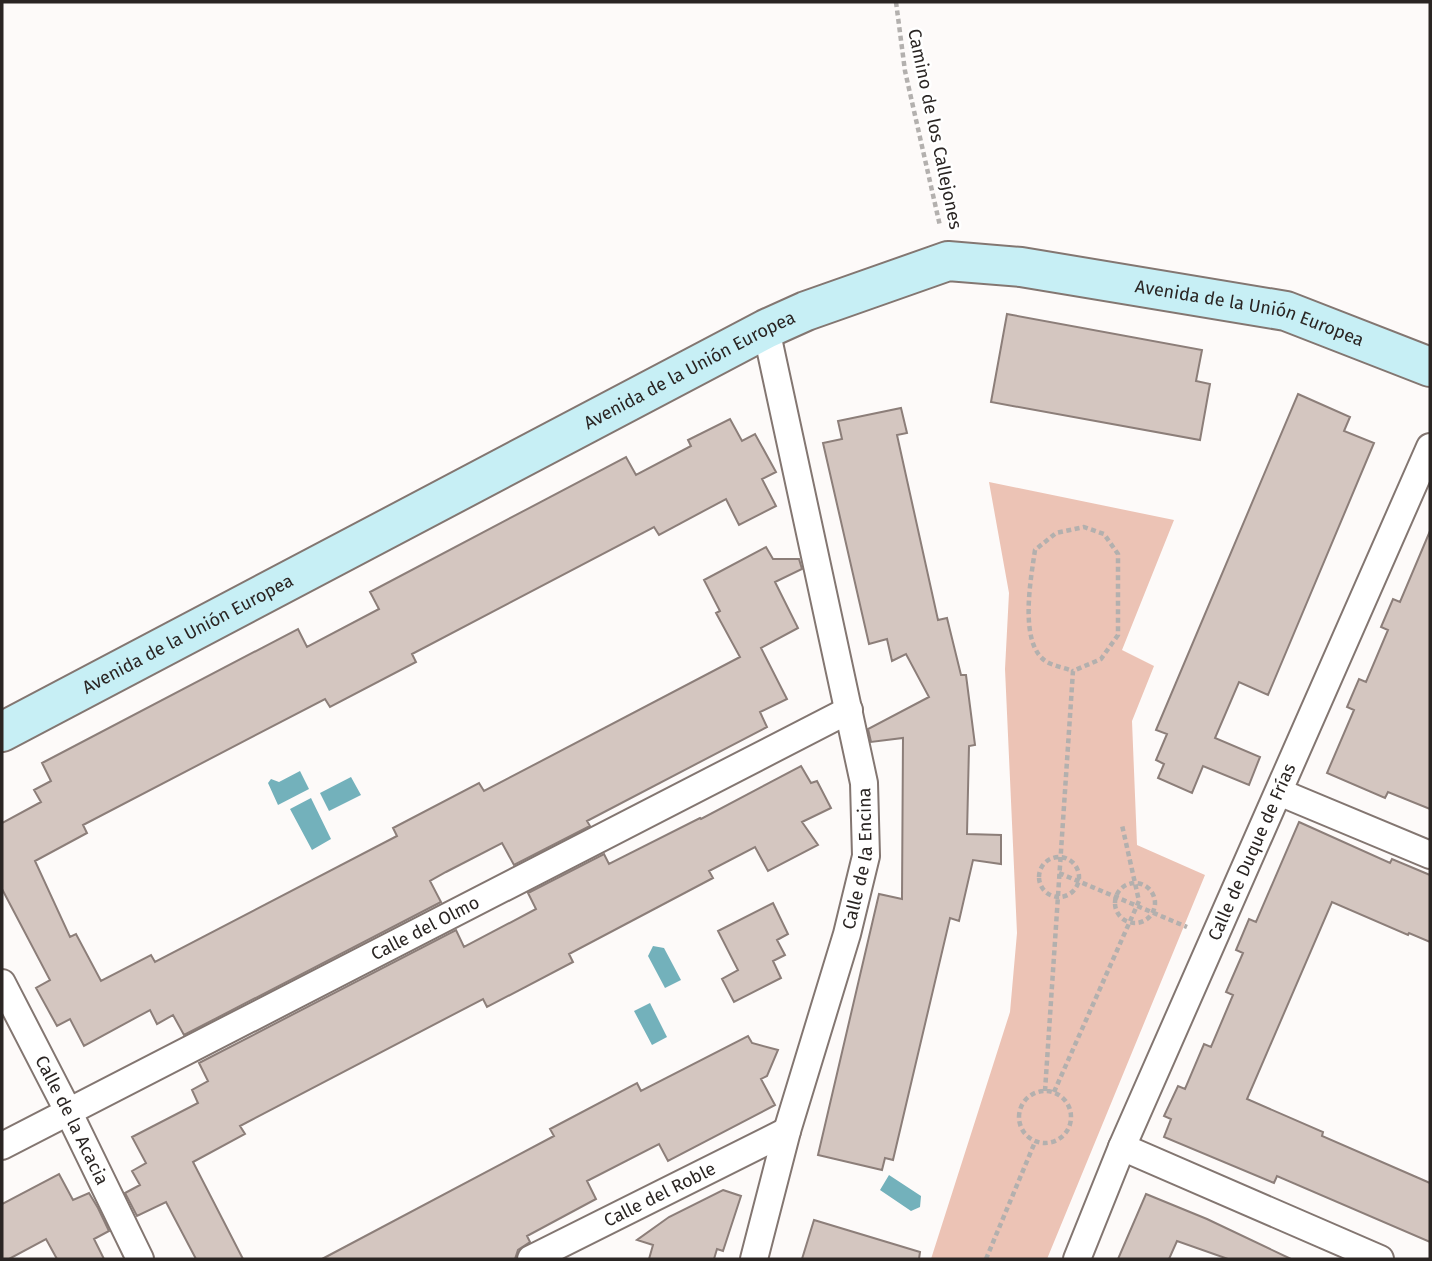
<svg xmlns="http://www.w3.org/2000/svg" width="1432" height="1261" viewBox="0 0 1432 1261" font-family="'Fira Sans',sans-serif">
	<rect width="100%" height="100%" fill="#fdfaf9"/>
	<path fill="#ecc3b5" d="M989,482L1174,520L1122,650L1154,666L1132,721L1137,845L1205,875L1047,1259H931L1010,1012L1017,933L1005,669L1009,593Z"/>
	<path fill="#73b1bb" d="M300,771L309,789L278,805L268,783L271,779L279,782Z
		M351,777L361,795L329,811L320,793Z
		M311,798L331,839L312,850L290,809Z
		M653,946L664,948L681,980L665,988L648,956Z
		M650,1003L667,1037L652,1045L634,1011Z
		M889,1175L921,1196L920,1207L911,1211L880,1190Z"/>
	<path fill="#d4c6c0" stroke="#8c7e79" stroke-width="2" d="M1007,314L1202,350L1196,381L1210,384L1200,440L991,402Z
		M1298,394L1350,417L1344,431L1374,443L1268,695L1239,682L1215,738L1260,757L1249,785L1203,766L1192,793L1158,778L1164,764L1156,760L1167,734L1156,730Z
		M901,408L907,433L897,435L938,620L947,618L961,675H966L975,745L969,746L967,834L1001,835V864L973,860L959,921L950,918L893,1160L885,1158L882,1170L818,1155L879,894L902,899L903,738L871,742L868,729L929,697L906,654L892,661L887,639L869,644L823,443L842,439L838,421Z
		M730,419L742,441L755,434L776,472L762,479L776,506L739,525L726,499L659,535L654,527L412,654L416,662L330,707L325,699L83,825L87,833L35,861L70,937L76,934L101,981L151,955L155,962L397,836L393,828L479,783L484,791L740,657L716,613L720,611L704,580L766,547L773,559H799L802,569L775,582L798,628L761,648L787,699L760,712L767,727L587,821L590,826L514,865L502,843L446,872L430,881L441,902L184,1035L173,1015L157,1024L150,1010L84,1046L70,1019L57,1026L36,988L50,980L2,889V823L41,802L34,790L51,781L42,763L298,629L307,647L379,609L370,592L626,457L636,475L691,446L688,440Z
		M1430,531V809L1388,792L1385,798L1327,773L1354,710L1347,707L1359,679L1366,682L1388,630L1381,627L1393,599L1400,602Z
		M801,766L811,783L817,781L831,808L802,822L818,845L768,871L755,847L709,871L713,878L569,954L573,962L487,1007L483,999L240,1126L245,1134L193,1162L243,1259H196L166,1202L137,1216L125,1193L140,1185L132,1171L146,1163L132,1137L198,1103L192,1090L208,1081L199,1063L456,930L464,947L536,909L528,893L604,854L609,864L700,818L701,819Z
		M1299,822L1390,863L1392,859L1430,875V942L1409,933L1408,935L1332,902L1247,1099L1323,1132L1322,1136L1430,1183V1242L1277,1176L1274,1183L1164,1137L1171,1119L1164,1116L1178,1086L1185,1089L1204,1044L1211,1047L1233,995L1226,992L1243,953L1236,950L1249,919L1256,922Z
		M773,903L788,934L777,940L785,955L773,961L781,978L734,1002L722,979L738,970L718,931Z
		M748,1036L752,1043L778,1050L767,1076L761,1079L775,1105L668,1161L659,1144L587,1181L596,1199L527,1236L530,1242L518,1250L515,1259H322L554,1136L550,1129L637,1083L641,1091Z
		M59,1174L73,1200L89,1193L98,1208L109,1231L94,1239L104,1259H57L46,1239L9,1259H2V1204Z
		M723,1190L741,1196L723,1251L717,1249L714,1259H649L653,1245L637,1240L669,1217Z
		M1146,1194L1207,1219L1291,1259H1228L1177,1241L1169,1259H1118Z
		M814,1220L920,1252L919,1259H802Z"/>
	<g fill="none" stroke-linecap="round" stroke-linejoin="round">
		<defs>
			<g id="street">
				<path d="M1279,792L1430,855"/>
				<path id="s1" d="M2,983L68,1111L140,1259"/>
				<path id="s2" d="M2,1146L849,710"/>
				<path d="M1122,1147L1380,1259"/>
				<path id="s3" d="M531,1259L787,1131"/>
				<path id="s4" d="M754,1259L787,1131L847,934L866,856L864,783L766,329"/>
				<path id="s5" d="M1077,1259L1122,1147L1430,447"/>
			</g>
			<g id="secondary">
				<path id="s6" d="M2,732L766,329L806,311L948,261L1021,267L1286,311L1430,367"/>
			</g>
		</defs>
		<use href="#street" stroke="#837671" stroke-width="30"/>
		<use href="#secondary" stroke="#837671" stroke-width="42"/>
		<path stroke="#b3b0ae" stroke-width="4.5" stroke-dasharray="5 3.5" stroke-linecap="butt" d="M896,2L905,71L940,226
			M1039 877a20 20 0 1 1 40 0a20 20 0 1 1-40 0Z
			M1059,873L1187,927
			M1115 903a20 20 0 1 1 40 0a20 20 0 1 1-40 0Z
			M1019 1117a26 26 0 1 1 52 0a26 26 0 1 1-52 0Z
			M1045,1091L1073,671L1101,659L1118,635V554L1104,534L1084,527L1056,533L1035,550C1031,578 1018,645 1047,662C1054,666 1065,668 1073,671
			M1054,1092L1139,901L1122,825
			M986,1259L1035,1142"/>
		<use href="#street" stroke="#fff" stroke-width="26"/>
		<use href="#secondary" stroke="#c7eff5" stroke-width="38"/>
	</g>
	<g text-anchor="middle" stroke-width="5" stroke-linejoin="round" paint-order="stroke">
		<g font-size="18" fill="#2a2523" stroke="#fff">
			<text transform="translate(935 129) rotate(78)" y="6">Camino de los Callejones</text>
			<text dy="6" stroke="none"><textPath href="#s6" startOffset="1365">Avenida de la Unión Europea</textPath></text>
			<text dy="6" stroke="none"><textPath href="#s6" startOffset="777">Avenida de la Unión Europea</textPath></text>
			<text dy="6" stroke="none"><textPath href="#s6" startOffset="210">Avenida de la Unión Europea</textPath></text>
			<text dy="6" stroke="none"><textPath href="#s5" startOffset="443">Calle de Duque de Frías</textPath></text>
			<text dy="6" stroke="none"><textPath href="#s4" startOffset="415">Calle de la Encina</textPath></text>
			<text dy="6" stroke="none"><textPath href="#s2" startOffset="476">Calle del Olmo</textPath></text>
			<text dy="6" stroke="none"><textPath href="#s1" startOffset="154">Calle de la Acacia</textPath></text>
			<text dy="6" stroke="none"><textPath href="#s3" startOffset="144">Calle del Roble</textPath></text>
		</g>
	</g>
	<rect width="1432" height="1261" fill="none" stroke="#2a2523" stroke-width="7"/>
</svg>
